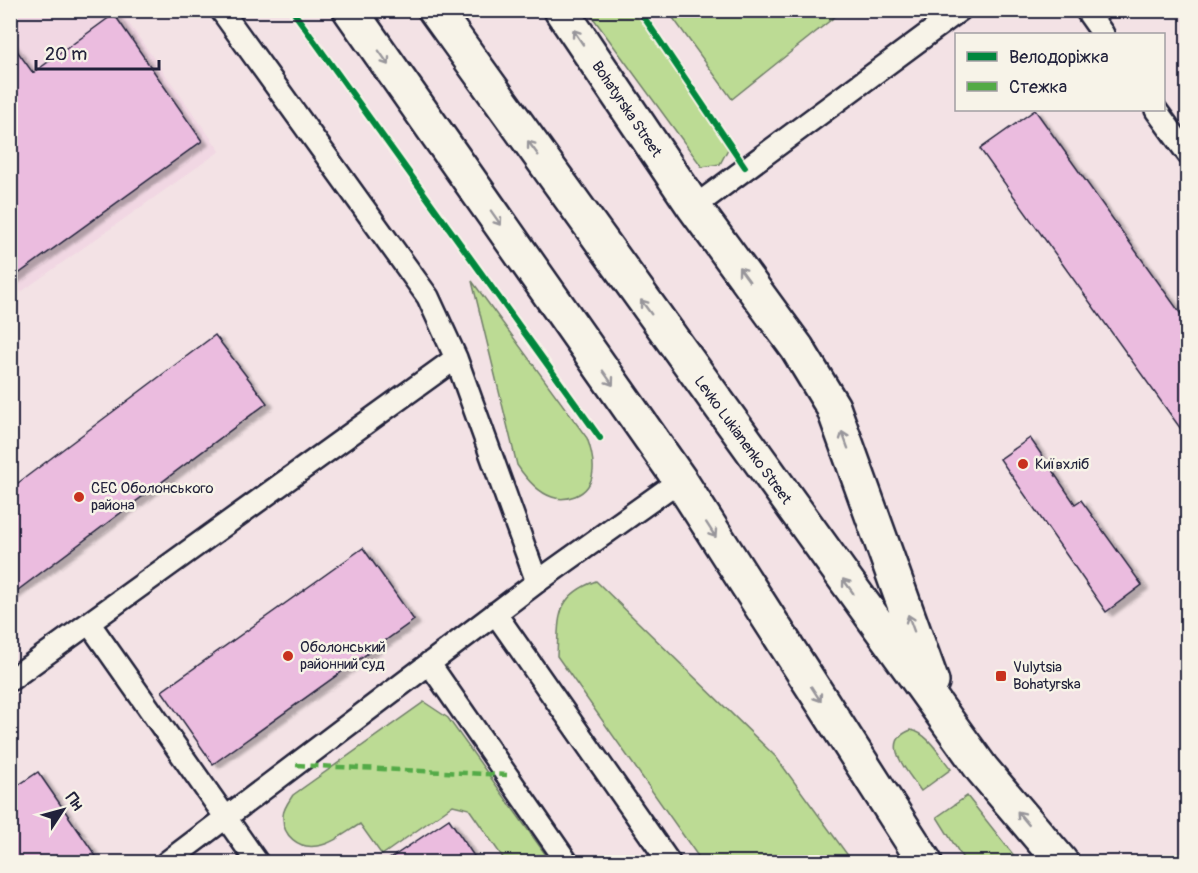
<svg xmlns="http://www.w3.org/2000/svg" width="1198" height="873" viewBox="0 0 1198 873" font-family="Pangolin,sans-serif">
	<defs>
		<filter id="shadow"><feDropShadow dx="6" dy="4" stdDeviation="1.5" flood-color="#0004"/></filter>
	</defs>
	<rect width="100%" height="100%" fill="#f3e2e5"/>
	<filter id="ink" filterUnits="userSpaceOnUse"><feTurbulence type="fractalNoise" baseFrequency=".0167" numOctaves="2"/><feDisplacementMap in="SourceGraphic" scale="12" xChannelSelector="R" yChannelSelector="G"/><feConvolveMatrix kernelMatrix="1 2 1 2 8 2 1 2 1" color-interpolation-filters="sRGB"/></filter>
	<g filter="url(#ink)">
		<path fill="#f1d7e3" d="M11,11H120L220,151L11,299Z"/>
		<path fill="#bcdb94" stroke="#6f7e68" stroke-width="1.5" d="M588,11H639L745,167L728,149L720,164L702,167Z
			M668,11H842L732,99Z
			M472,281L587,438C594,457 600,486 575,496C567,499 560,500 552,497C537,492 525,477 517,465Z
			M596,581L776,757L849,857L841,862H702L557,656C559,617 555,596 596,581Z
			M424,702L448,718L551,862H506L469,809L453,805L382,855L360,824C347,832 332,844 317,846C299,849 282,836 283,816C283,809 289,801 293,795Z
			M911,730C928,733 940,756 951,769L921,791C909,773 878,742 911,730Z
			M967,796L1019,862H965L937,817Z"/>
		<path fill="#ebbcdf" stroke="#22223b" stroke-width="1.5" filter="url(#shadow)" d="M114,14L202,141L10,280V41L33,73Z
			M1035,110L1188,324V439L980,149Z
			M215,335L267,403L10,596V489Z
			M1030,438L1075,504L1081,500L1142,585L1106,612L1000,459Z
			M363,548L414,620L213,764L162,691Z
			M38,772L100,862H10V791Z
			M449,819L478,862H385Z"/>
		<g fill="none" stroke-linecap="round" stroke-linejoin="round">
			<defs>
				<path id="lane" d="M221,10L428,297L456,358L537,582
					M1086,10L1103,34
					M1156,110L1188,154
					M694,207L960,10
					M495,613L669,862
					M89,623L257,862
					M429,663L567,862
					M10,680L456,358
					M167,862L537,582L680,480"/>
				<path id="secondary" d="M350,10L680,480L925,862
					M435,10L982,769L1061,862
					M561,10L694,207L797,348L833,407L932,682"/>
			</defs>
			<use href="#lane" stroke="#22223b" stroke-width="26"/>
			<use href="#secondary" stroke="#22223b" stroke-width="38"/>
			<use href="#lane" stroke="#f7f3e8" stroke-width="21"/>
			<use href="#secondary" stroke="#f7f3e8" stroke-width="33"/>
			<path stroke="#53aa46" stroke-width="4.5" stroke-dasharray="9 4.5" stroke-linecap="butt" d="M296,765L507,775"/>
			<defs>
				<path id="cycleway" d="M292,10L600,438
					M639,10L745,167"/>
			</defs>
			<use href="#cycleway" stroke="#f7f3e8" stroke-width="10"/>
			<use href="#cycleway" stroke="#00873e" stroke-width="6"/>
		</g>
		<defs><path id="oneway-shaft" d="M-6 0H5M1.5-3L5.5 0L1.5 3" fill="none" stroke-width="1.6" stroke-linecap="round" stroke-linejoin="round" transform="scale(1.5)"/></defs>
		<g stroke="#97959a">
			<use href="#oneway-shaft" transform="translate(578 37) rotate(-124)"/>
			<use href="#oneway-shaft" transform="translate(384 58) rotate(55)"/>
			<use href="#oneway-shaft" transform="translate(533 148) rotate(-126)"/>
			<use href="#oneway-shaft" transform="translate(496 218) rotate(55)"/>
			<use href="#oneway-shaft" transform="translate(744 274) rotate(-126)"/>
			<use href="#oneway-shaft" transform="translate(646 307) rotate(-126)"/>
			<use href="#oneway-shaft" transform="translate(608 378) rotate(55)"/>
			<use href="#oneway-shaft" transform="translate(845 440) rotate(-110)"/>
			<use href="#oneway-shaft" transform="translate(711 530) rotate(57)"/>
			<use href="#oneway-shaft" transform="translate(848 586) rotate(-126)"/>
			<use href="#oneway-shaft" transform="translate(911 623) rotate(-110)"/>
			<use href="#oneway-shaft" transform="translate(816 694) rotate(57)"/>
			<use href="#oneway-shaft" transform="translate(1023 818) rotate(-130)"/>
		</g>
	</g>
	<g fill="#c8321e" stroke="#f7f3e8" stroke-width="2">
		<circle cx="1023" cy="464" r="6"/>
		<circle cx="79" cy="497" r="6"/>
		<circle cx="288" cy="656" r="6"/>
		<rect x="995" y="670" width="12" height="12" rx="3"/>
	</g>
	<g text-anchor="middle" stroke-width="5" stroke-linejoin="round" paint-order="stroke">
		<g font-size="15" fill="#22223b" stroke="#f7f3e8">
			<text transform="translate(627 109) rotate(56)" y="5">Bohatyrska Street</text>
			<text transform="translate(743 440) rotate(54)" y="5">Levko Lukianenko Street</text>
		</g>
		<g font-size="15" fill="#22223b" stroke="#f7f3e8" text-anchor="start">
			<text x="1035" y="469">Київхліб</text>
			<text x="91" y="493">СЕС Оболонського<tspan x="91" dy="17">района</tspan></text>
			<text x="300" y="652">Оболонський<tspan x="300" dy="17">районний суд</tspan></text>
			<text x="1013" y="672">Vulytsia<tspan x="1013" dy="17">Bohatyrska</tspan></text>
		</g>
	</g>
	<rect width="1198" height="873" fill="none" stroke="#f7f3e8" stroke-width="36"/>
	<rect x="18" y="18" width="1162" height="837" fill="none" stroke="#22223b" stroke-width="2" filter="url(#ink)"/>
	<rect x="955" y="33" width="210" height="78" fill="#f7f3e8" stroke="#a29fa3" stroke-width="1.5"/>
	<rect x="967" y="52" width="30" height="9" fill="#00873e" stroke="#a29fa3" stroke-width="1.5"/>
	<text x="1009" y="63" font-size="18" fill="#22223b">Велодоріжка</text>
	<rect x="967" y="82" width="30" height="9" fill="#53aa46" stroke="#a29fa3" stroke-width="1.5"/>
	<text x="1009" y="93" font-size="18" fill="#22223b">Стежка</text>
	<g transform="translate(63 810) rotate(54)" stroke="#f7f3e8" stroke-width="4.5" paint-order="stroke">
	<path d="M0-4.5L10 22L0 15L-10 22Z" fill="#22223b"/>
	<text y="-9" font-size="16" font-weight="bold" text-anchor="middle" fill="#22223b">Пн</text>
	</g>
	<path d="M36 60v9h123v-9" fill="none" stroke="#22223b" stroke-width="3"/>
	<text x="45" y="60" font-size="18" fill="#22223b" stroke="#f7f3e8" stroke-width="4.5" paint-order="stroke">20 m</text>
</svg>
